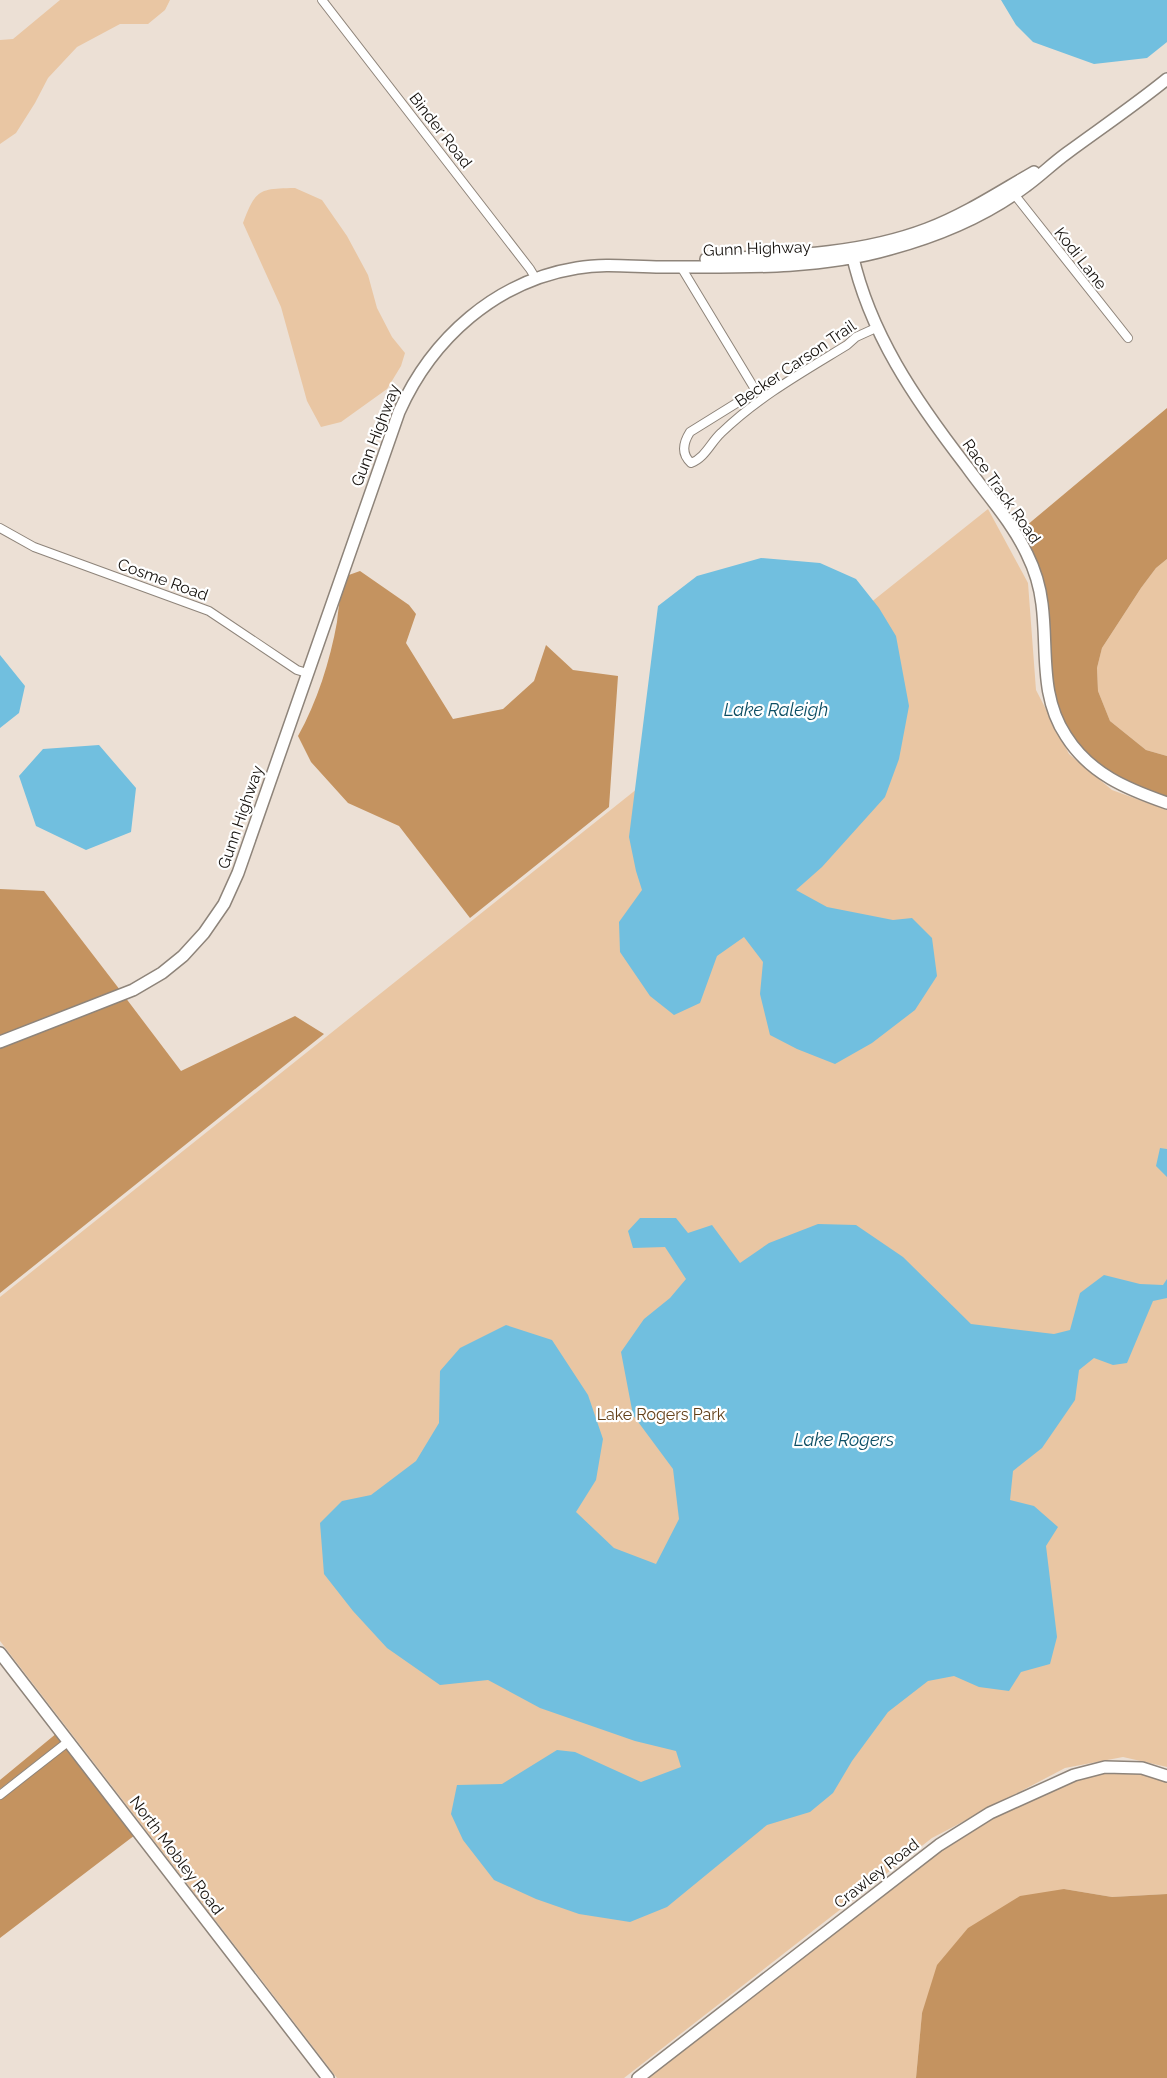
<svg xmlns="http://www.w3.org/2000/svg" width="1167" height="2078" viewBox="0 0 1167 2078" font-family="Raleway,sans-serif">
	<rect width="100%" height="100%" fill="#ece0d5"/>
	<path fill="#e9c6a3" d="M60,0H170L165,10L148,24H120L77,47L48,78L35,103L16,133L0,144V40L13,39Z
		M295,188L322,200L347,236L368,275L377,308L392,337L405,353L401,366L387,389L341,422L321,427L307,401L281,307L243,223C256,188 260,189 295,188Z
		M988,509L1028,583L1036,690L1069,754L1112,790L1167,810V1767L1123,1757L1065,1768L932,1838L624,2078H337L0,1641V1297Z
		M1167,559V756L1146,750L1110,721L1098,691L1097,668L1102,648L1141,588L1156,568Z
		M1105,1771L1140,1773L1167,1781V1894L1112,1897L1064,1889L922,2013L916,2078H645L941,1849C993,1816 1046,1786 1105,1771Z"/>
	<path fill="#c49360" d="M1167,408V559L1156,568L1141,588L1102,648L1097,668L1098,691L1110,721L1146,750L1167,756V799L1112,775L1084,753L1063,723L1052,693L1048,614L1020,531Z
		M360,571L409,605L416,614L406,643L453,719L503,709L534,681L546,645L573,670L618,676L609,807L470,918L399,826L348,803L311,762L298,736C317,702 330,661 337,622C339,605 340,593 346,576Z
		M0,889L44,891L120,990L0,1037Z
		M125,997L181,1071L295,1016L324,1034L0,1293V1046Z
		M57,1733L63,1740L0,1789V1780Z
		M68,1747L135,1835L0,1938V1800Z
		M1064,1889L1112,1897L1167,1894V2078H916L922,2013L937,1965L968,1928L1020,1896Z"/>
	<path fill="#71bfdf" d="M1001,0H1167V42L1147,58L1094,64L1033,42L1016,25Z
		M761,558L820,563L856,579L879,608L896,636L909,706L899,759L885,797L822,867L796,890L827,907L893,920L912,918L932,938L937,976L915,1010L872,1043L835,1064L797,1049L770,1035L760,994L763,962L744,937L717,956L700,1003L674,1015L650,996L620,952L619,922L642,890L636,871L629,837L658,606L697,576Z
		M0,655L25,686L19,713L0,728Z
		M99,745L136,788L131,832L86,850L36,826L19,776L43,749Z
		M1160,1148L1167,1149V1177L1156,1166Z
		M640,1218H676L688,1233L712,1225L740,1263L769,1243L818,1224L856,1225L903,1257L971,1324L1054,1334L1070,1330L1080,1293L1104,1275L1140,1284L1163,1285L1167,1279V1298L1153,1301L1127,1363L1113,1365L1094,1358L1079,1370L1075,1400L1042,1448L1013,1471L1010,1500L1034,1506L1058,1527L1046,1546L1057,1637L1050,1664L1021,1672L1009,1691L979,1687L954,1676L928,1681L888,1712L852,1761L833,1793L810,1812L767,1825L667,1907L630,1922L579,1914L536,1899L494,1880L463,1840L451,1814L457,1785L502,1784L557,1750L575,1752L641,1782L681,1767L676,1751L635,1741L540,1708L488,1680L440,1685L387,1648L353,1611L324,1574L320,1523L342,1501L371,1495L416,1461L439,1423L440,1371L460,1348L506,1325L552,1340L588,1395L603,1439L596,1480L576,1512L614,1548L656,1564L679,1519L673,1469L633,1415L621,1352L644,1319L670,1298L686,1279L665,1247L633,1248L628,1231Z"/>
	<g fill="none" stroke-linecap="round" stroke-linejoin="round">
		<defs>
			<path id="street" d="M322,0L530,269L536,279
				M1014,194L1128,338
				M681,267L756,391L690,432C683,443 681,454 691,463C705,458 711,442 721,433C758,397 803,372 847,345L856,337L878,327
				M0,528L34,547L209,611L297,670L307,673
				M0,1795L69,1741"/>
			<path id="secondary" d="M851,249C868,332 916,401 967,467C987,495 1012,522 1027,554C1035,570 1040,587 1042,604C1048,650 1039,695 1066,736C1090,774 1127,789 1167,803
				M706,259C780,256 856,256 927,229C966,214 999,192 1034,172
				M0,1042L133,990L162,973L183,956L204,933L224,904L238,873L399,412C432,338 496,281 577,268C606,263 633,267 661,267C737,267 817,270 890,249C938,236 986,216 1026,186C1040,176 1053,163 1067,153C1101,128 1135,105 1167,79
				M0,1653L328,2078
				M638,2078L939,1845L990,1813L1074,1775L1105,1767L1142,1768L1167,1776"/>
		</defs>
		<use href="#street" stroke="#8e847a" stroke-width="10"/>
		<use href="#secondary" stroke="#8e847a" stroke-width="14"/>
		<use href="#street" stroke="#fff" stroke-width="8"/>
		<use href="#secondary" stroke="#fff" stroke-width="11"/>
	</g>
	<g text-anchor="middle" stroke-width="4.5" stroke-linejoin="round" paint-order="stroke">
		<g font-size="16" fill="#14100c" stroke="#fff">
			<text transform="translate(441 130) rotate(52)" y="6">Binder Road</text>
			<text transform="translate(757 248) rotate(-2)" y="6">Gunn Highway</text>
			<text transform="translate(1081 258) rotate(52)" y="6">Kodi Lane</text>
			<text transform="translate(795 363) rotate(-34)" y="6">Becker Carson Trail</text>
			<text transform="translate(375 435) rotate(-69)" y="6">Gunn Highway</text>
			<text transform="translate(1002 491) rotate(55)" y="6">Race Track Road</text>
			<text transform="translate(163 579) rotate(20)" y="6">Cosme Road</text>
			<text transform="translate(240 817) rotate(-71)" y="6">Gunn Highway</text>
			<text transform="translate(177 1855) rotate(53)" y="6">North Mobley Road</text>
			<text transform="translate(876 1873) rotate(-38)" y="6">Crawley Road</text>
		</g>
		<g font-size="16" fill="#624019" stroke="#fff">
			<text x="661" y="1420">Lake Rogers Park</text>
		</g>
		<g font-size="18" font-style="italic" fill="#0c4e64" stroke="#fff">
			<text x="776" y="716">Lake Raleigh</text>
			<text x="844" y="1446">Lake Rogers</text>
		</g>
	</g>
</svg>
